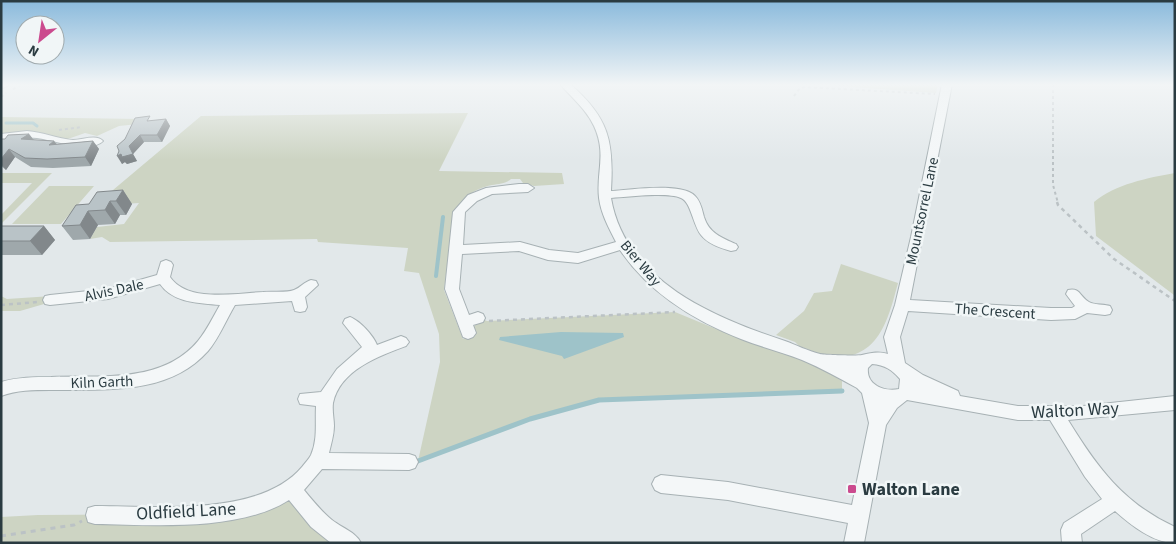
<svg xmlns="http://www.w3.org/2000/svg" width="1176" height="544" viewBox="0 0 1176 544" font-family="'Source Sans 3',sans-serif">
	<rect width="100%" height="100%" fill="#e2e8ea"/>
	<path fill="#cdd4c3" d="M811,84H938L936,93Z
		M468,113L439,171L562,173L564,184L534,186L523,183L520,179H511C505,184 499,184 492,185C474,189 460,198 453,216L444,290L463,339L473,335L472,328L482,319L487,321L675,312L726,333L793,356L822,368L842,381V391L599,400C536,412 477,438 418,461L440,362L439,334L419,273L404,271L408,248L318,242L317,239L110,242L102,237L90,239L97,227L124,224L139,203L94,206L201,116Z
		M1,117L141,119L138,124L119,126L97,136L85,133L65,140L1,135Z
		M1,173H52L1,224V215L32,183H1Z
		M1175,173V295H1174L1096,236L1094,202C1116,184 1147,178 1175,173Z
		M49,186H94L61,224H12Z
		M841,264L898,283C889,316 880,358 836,357C824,356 810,350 799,346L795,342L776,335L804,311L814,293L832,291Z
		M1,296L7,299L52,296L51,302L20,311H1Z
		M293,490L351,543H1V517L38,515L193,514Z"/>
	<path fill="#9ec3c9" d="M561,332L623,333L624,337L564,359L562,356L499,340L500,337Z"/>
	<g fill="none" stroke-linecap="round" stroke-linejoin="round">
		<path stroke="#9ec3c9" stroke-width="3" d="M6,123H33L37,126"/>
		<path stroke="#9ec3c9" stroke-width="4" d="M436,276L443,217"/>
		<path stroke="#9ec3c9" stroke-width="5" d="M418,461L530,419L599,400L842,391"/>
		<defs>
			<path id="minor" d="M1,84H10L3,88Z
				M560,84H570C609,118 614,141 611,191C630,190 682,182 695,196C701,202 702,210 704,217C709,233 722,238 736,244L738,247L736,250L731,251C720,248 708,244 701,235C693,225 691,202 681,198C667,192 628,197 611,198C625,281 715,318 785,341C796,345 808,351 820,354C824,355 858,356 862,355C871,353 878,351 888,354L884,337L895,305L911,237L942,84H952L910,300L1051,308H1072L1075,306L1066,294L1068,290C1080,287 1080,297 1089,302C1094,305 1104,304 1110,306L1112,310L1110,314L1105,315L1087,313L1075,319L1051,320L908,311L900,337L905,363L923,375L958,391L960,396L1018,406H1083L1175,396V410L1068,420C1097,467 1123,503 1175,527V543C1153,543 1131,525 1115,511L1081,534L1082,543H1062L1061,530L1064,523L1102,499L1085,477L1050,420H1018L907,400L897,408L886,425L864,543H844L848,523L728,500L661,493L655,490L652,484L655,478L661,475L728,482L852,505L869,423L862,393L857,388C839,378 821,368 802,360C782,352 761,347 741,339C693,320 649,293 620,250L578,263L548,260L519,251L462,254L459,289L469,315L478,312L483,314L485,318L483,322L473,325L476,333L473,337L468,339L463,337L445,289L453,212L468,195L486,188L519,184H528L534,188L528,192L492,194L477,201L465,212L463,245L520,242L549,250L578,253L616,242C609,228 601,214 599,198C596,172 607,154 594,126C586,109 572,98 560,84ZM872,364C885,365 892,370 900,379L899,389C884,392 866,385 868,368Z
				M27,131C43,132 58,139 73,140C83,140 96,134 103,141C90,154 54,140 37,138C25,137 13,139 1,140V134Z
				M166,260L171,262L173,265L170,277C188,303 236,293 263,292C272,291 286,293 294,290C300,288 304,282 311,280L316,281L318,285L305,297L307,307L305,311L300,312L295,311L292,301L235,305C226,320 219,338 208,351C168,396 104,389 50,390C33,390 17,390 1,396V382C18,377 34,377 51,377C101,375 162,384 198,341C207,330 213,317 220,305C199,303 173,303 160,284L108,299L50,305L45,304L43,300L45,296L50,295L108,289L157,275L161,262Z
				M350,317C360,321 373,335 377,345L401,336L406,338L409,342L406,346C379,356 340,370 333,403C332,411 334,419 334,426C334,435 331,444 329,453L409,454L415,456L418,462L415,468L409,470L322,469L304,490C313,501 322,512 332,520C342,528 356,532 361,543H331L311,527L289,500C239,532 152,525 95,524L88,522L86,515L88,508L95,506C155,506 260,517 302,467C305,463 309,459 311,455C318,439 315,423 316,406L300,404L298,399L300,394L321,392L337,369L362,347L343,323L345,319Z"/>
		</defs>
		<use href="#minor" stroke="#a7b1b4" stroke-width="2"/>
		<path stroke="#bbc2c5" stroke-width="2" stroke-dasharray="3 3" stroke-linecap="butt" d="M1053,84V185L1058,203
			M13,89L23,84
			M794,96L800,88L804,87L935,94
			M1,97L6,93
			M59,130L82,127"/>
		<path stroke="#bbc2c5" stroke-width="2.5" stroke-dasharray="4 4" stroke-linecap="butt" d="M1057,202L1058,205L1114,259L1175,301
			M1,305L38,302
			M489,321L675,312"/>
		<path stroke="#bbc2c5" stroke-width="3" stroke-dasharray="5 5" stroke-linecap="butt" d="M1,536L74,525L82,521"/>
		<use href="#minor" fill="#f4f7f8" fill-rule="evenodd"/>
	</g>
	<path fill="#9fa8ab" d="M166,119L170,126L162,142H144L133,154L137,161L127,164L125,162L122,164L119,151L152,121Z
		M29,134L34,140L54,141L57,144L93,141L99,149L91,166L53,168L31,167L15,157L6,170L1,166V139H5Z
		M123,190L132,204L126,215H120L115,224L98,225L90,239L73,240L62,226L89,204Z
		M1,226H44L55,240L42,255H1Z"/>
	<path fill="#82888b" d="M166,119L170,126L162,142L157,135Z
		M29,134L35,142L21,139Z
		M140,135L144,142L133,154L137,161L127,164L125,162L122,164L117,156L129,146Z
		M54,141L60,149L49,145Z
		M93,141L99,149L91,166L85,157Z
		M9,149L15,157L6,170L1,164V159Z
		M123,190L132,204L126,215L116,201Z
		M110,201L120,215L115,224L105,210Z
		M88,211L98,225L90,239L80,225Z
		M44,226L55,240L42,255L30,241Z"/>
	<path fill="#b9c3c7" stroke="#82888b" d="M150,116L147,121L166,119L157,135H140L129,146L133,154L122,157L121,154L117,156L119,151L117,146L125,139L135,118Z
		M29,134L21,139L54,141L49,145L93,141L85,157L47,159L25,158L9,149L1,159V139H5L8,135Z
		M123,190L116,201H110L105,210L88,211L80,225L62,226L76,205L89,204L97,192Z
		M1,226H44L30,241H1Z"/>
	<linearGradient id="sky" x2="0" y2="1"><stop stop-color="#8abadc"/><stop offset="0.53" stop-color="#f2f5f6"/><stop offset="1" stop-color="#f2f5f6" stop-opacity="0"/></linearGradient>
	<rect width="1176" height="160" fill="url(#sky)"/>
	<rect fill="#cb4a8e" stroke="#f1f6f7" stroke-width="2" x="847" y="484" width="10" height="10" rx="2.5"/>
	<g text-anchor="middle" stroke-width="5" stroke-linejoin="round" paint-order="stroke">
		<g font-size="15" fill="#2a3b41" stroke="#f1f6f7">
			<text transform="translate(922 211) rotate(-78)" y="5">Mountsorrel Lane</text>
			<text transform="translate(641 263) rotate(50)" y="5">Bier Way</text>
			<text transform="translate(114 290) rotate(-12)" y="5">Alvis Dale</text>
			<text transform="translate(995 311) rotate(4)" y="5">The Crescent</text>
			<text transform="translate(102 382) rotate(-2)" y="5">Kiln Garth</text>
		</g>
		<g font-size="18" fill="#2a3b41" stroke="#f1f6f7">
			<text transform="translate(1075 410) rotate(-3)" y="6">Walton Way</text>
			<text transform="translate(186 511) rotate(-3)" y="6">Oldfield Lane</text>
		</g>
		<g font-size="18" font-weight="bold" fill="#2a3b41" stroke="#f1f6f7" text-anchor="start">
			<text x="862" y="495">Walton Lane</text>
		</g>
	</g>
	<rect width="1176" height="544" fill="none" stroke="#2a3b41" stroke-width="5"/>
	<g transform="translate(40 40) rotate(210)"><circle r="24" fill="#f1f6f7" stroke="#a1abae"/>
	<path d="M0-4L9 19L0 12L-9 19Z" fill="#cb4a8e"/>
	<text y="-8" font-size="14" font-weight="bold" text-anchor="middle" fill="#2a3b41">N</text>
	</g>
</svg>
